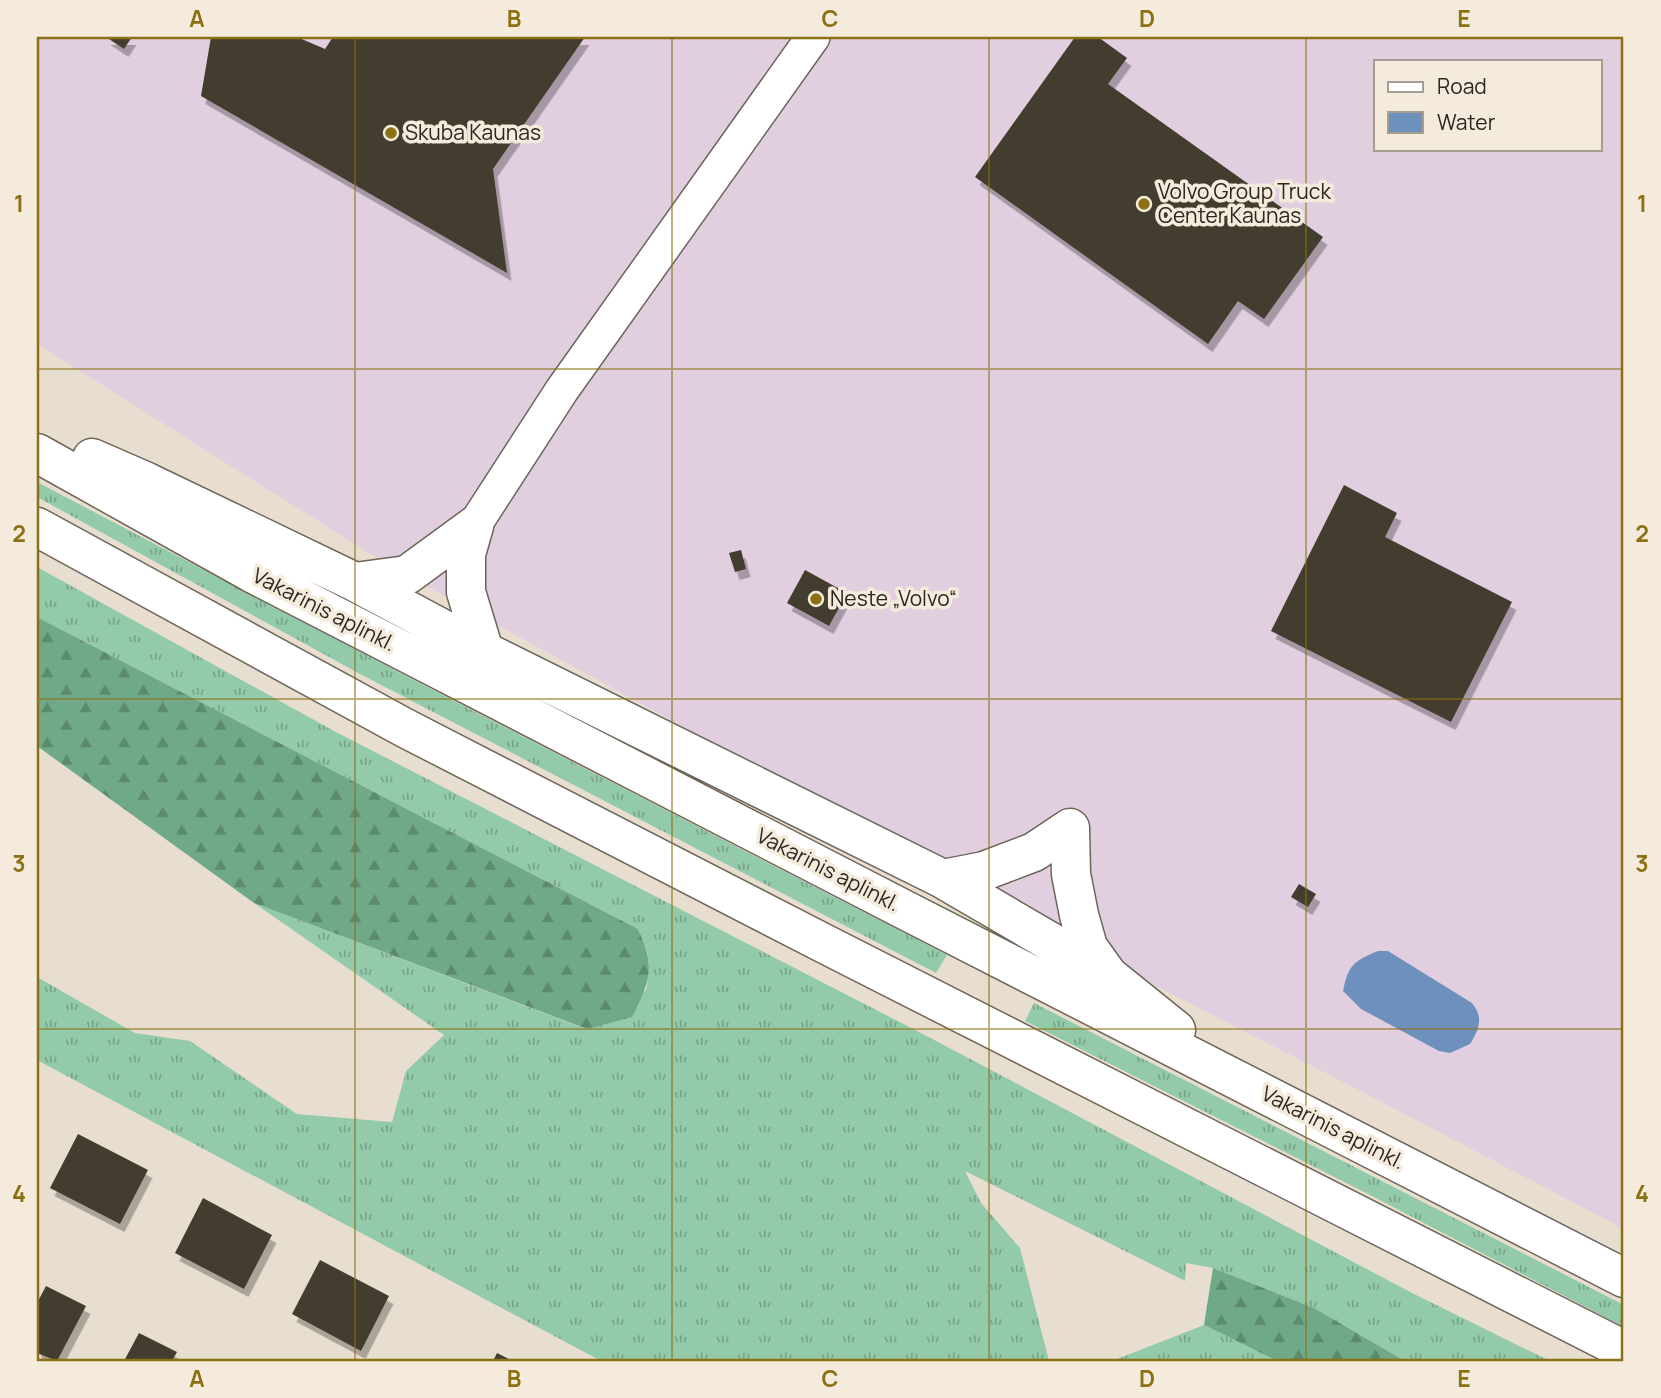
<svg xmlns="http://www.w3.org/2000/svg" width="1661" height="1398" viewBox="0 0 1661 1398" font-family="Manrope,sans-serif">
	<defs>
		<pattern id="grass-tufts" width="24" height="20" patternUnits="userSpaceOnUse" patternTransform="scale(1.75)"><rect width="24" height="20" fill="#93caaa"/><path d="M3 7l-1-3M5 7V3M7 7l1-3M15 17l-1-3M17 17v-4M19 17l1-3" fill="none" stroke="#78a48a"/></pattern>
		<pattern id="forest-firs" width="22" height="20" patternUnits="userSpaceOnUse" patternTransform="scale(1.75)"><rect width="22" height="20" fill="#6fa988"/><path d="M5 1l3.5 6h-7zM16 11l3.5 6h-7z" fill="#5b8a6f"/></pattern>
		<filter id="shadow"><feDropShadow dx="4.5" dy="8" stdDeviation="0" flood-color="#0004"/></filter>
	</defs>
	<rect width="100%" height="100%" fill="#e8decf"/>
	<path fill="#e1cfe0" fill-rule="evenodd" d="M37,37H1624V1229L1355,1088L1142,979L908,845L696,734L388,565L37,344ZM1376,61H1600V149H1376Z"/>
	<path fill="url(#grass-tufts)" d="M37,482L425,686L947,955L936,973L360,674L37,497Z
		M37,567L334,731L921,1033L1412,1293L1550,1361H1405L1314,1308L1213,1268L1186,1263L1185,1281L965,1171L981,1203L1020,1248L1049,1361H601L37,1060V977L135,1033L190,1041L297,1114L392,1122L406,1071L444,1035L254,903L586,1029L646,990C651,964 650,953 638,929L37,617Z
		M1034,1003L1624,1305V1327L1370,1195L1025,1021Z
		M1204,1325L1277,1361H1112Z"/>
	<path fill="url(#forest-firs)" d="M37,617L638,929C656,967 650,981 632,1017L587,1029L254,903L37,746Z
		M1213,1268L1314,1308L1405,1361H1277L1204,1325Z"/>
	<path fill="#6d90bd" d="M1378,951H1388L1472,1003C1484,1018 1479,1029 1470,1044L1450,1053L1439,1051L1361,1009L1343,991C1348,965 1354,961 1378,951Z"/>
	<path fill="#433c2f" filter="url(#shadow)" d="M106,37H132L124,49Z
		M211,37H297L325,49L333,37H585L493,169L507,273L201,96Z
		M1075,37H1098L1127,58L1108,84L1323,237L1264,319L1238,301L1208,344L975,177Z
		M1344,485L1397,513L1385,537L1512,602L1451,722L1271,631Z
		M741,550L746,569L735,572L729,553Z
		M805,570L847,593L829,626L787,603Z
		M1299,884L1316,894L1308,907L1291,897Z
		M78,1134L148,1170L120,1224L50,1188Z
		M203,1198L272,1235L244,1289L175,1253Z
		M320,1260L389,1296L361,1351L292,1314Z
		M46,1286L86,1306L57,1361L37,1353V1303Z
		M139,1333L177,1352L172,1361H124Z
		M497,1353L513,1361H493Z"/>
	<g fill="none" stroke-linecap="round" stroke-linejoin="round">
		<defs>
			<path id="minor" d="M474,526L562,390L813,37"/>
			<path id="trunk" d="M37,453L252,573L901,908L1624,1278
				M92,458L147,482L355,582L484,651L943,879L1109,976L1176,1030
				M474,526L466,554V592L484,651
				M37,527L405,728L827,945L1624,1350
				M355,582L407,575L474,526
				M1070,828L1071,874L1079,915L1088,947L1108,975
				M943,879L984,871L1034,852L1070,828"/>
		</defs>
		<use href="#minor" stroke="#6e6558" stroke-width="36"/>
		<use href="#trunk" stroke="#6e6558" stroke-width="41"/>
		<use href="#minor" stroke="#fff" stroke-width="33"/>
		<use href="#trunk" stroke="#fff" stroke-width="38"/>
	</g>
	<path fill="none" stroke="#8b7114" stroke-width="2" stroke-opacity="0.55" d="M355,37V1361M672,37V1361M989,37V1361M1306,37V1361M37,369H1624M37,699H1624M37,1029H1624"/>
	<g fill="#8b7114" stroke="#f5ebdc" stroke-width="2.5">
		<circle cx="391" cy="133" r="7"/>
		<circle cx="1144" cy="204" r="7"/>
		<circle cx="816" cy="599" r="7"/>
	</g>
	<g text-anchor="middle" stroke-width="7" stroke-linejoin="round" paint-order="stroke">
		<g font-size="21" fill="#2a2721" stroke="#f5ebdc" text-anchor="start">
			<text x="405" y="140">Skuba Kaunas</text>
			<text x="1158" y="199">Volvo Group Truck<tspan x="1158" dy="24">Center Kaunas</tspan></text>
			<text x="830" y="606">Neste „Volvo“</text>
		</g>
		<g font-size="21" fill="#2a2721" stroke="#f5ebdc">
			<text transform="translate(324 610) rotate(27)" y="7">Vakarinis aplinkl.</text>
			<text transform="translate(828 870) rotate(27)" y="7">Vakarinis aplinkl.</text>
			<text transform="translate(1333 1128) rotate(27)" y="7">Vakarinis aplinkl.</text>
		</g>
	</g>
	<rect width="1661" height="1398" fill="none" stroke="#f5ebdc" stroke-width="77"/>
	<rect x="1374" y="60" width="228" height="91" fill="#f5ebdc" stroke="#a49d91" stroke-width="2"/>
	<rect x="1388" y="82" width="35" height="10" fill="#ffffff" stroke="#a49d91" stroke-width="2"/>
	<text x="1437" y="94" font-size="21" fill="#2a2721">Road</text>
	<rect x="1388" y="112" width="35" height="21" fill="#6d90bd" stroke="#a49d91" stroke-width="2"/>
	<text x="1437" y="130" font-size="21" fill="#2a2721">Water</text>
	<rect x="38" y="38" width="1584" height="1322" fill="none" stroke="#8b7114" stroke-width="2.5"/>
	<g font-size="23" text-anchor="middle" font-weight="bold" fill="#8b7114">
		<text x="197" y="27">A</text>
		<text x="514" y="27">B</text>
		<text x="830" y="27">C</text>
		<text x="1147" y="27">D</text>
		<text x="1464" y="27">E</text>
		<text x="19" y="212">1</text>
		<text x="1642" y="212">1</text>
		<text x="19" y="542">2</text>
		<text x="1642" y="542">2</text>
		<text x="19" y="872">3</text>
		<text x="1642" y="872">3</text>
		<text x="19" y="1202">4</text>
		<text x="1642" y="1202">4</text>
		<text x="197" y="1387">A</text>
		<text x="514" y="1387">B</text>
		<text x="830" y="1387">C</text>
		<text x="1147" y="1387">D</text>
		<text x="1464" y="1387">E</text>
	</g>
</svg>
